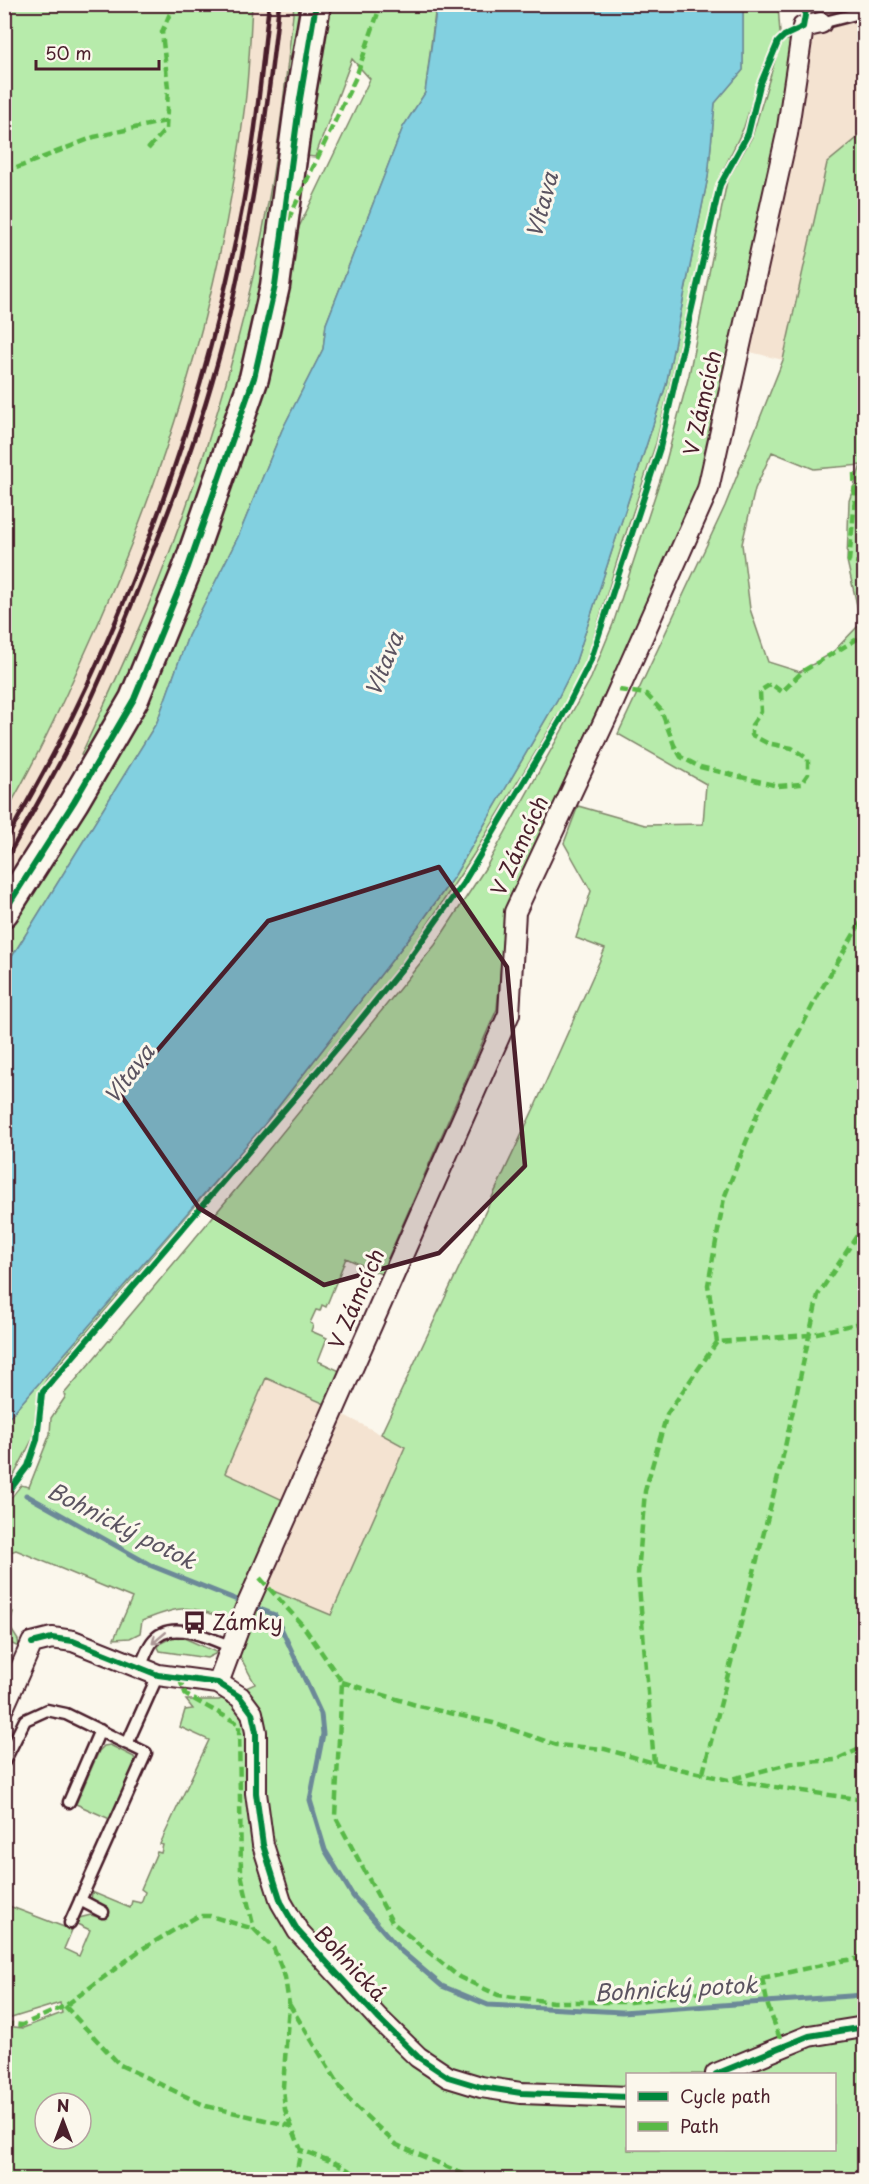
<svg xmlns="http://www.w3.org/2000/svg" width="869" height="2184" viewBox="0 0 869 2184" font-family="'Playpen Sans',sans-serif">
	<rect width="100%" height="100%" fill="#fbf7ec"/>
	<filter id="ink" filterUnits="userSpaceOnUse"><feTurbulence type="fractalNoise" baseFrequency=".0167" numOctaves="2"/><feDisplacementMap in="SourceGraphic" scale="12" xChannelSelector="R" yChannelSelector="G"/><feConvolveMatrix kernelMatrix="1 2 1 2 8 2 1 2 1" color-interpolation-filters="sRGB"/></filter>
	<g filter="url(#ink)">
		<path fill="#f4e3d1" d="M252,5H294L283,109L263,229L235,349L207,445L173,544L134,639L81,755L5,894V816L46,738L99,624L137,531L171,433L198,340L226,221L245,104Z
			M817,5H864V125L862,134L827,163L783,360L746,351L810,40L814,36L822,32Z
			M266,1377L325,1405L405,1447L331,1616L247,1578L282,1501L225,1473Z"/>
		<path fill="#b7ebab" stroke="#80856b" stroke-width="1.5" fill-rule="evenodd" d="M5,4L252,5C250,38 249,71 245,104C222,297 161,489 80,664C57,715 33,766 5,814Z
			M294,5H305L272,244L242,382L140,663L90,761L81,755C113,685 147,615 173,543C211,441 242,336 263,229C278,155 286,80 294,5Z
			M331,5H436L425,93L403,127L326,324L323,349L282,430L238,537L188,636L157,722L5,968V936L85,809L256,398L299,227L370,79L352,59L315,157L306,156L314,65Z
			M743,5H778L780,33L762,69L744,127L718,181L656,443L622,545L587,659L569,697L474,854L411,950L364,1010L270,1120L48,1377L38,1394L33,1438L5,1493V1422L264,1125L420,924L455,875L557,700L575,664L666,385L708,177L715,103L743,70Z
			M785,40H791L792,51L779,126L699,490L506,907L497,1009L381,1274L346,1258L326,1307L322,1305L320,1311L316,1310L310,1323L313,1325L311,1331L327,1338L318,1361L340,1371L325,1404L266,1378L225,1473L283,1500L228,1621C191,1604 179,1605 142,1621L140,1633L130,1638L114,1639L132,1598L16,1550L5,1554V1505L21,1485L29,1487L50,1434L51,1418L66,1396L64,1394L242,1182L435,945L486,867L591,678L613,624L665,465L689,375L727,181L752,137L779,47Z
			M864,125V2179H5V2026L23,2028L62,2013L60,2003L5,2020L4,1916L9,1906L72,1930L64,1949L79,1956L90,1930L77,1924L79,1918L91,1915L101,1918L105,1910L91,1901L92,1892L130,1908L132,1901L141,1903L145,1892L141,1889L157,1852L161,1853L163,1845L160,1844L209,1740L180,1727L185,1710L193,1709L186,1700H219L255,1684L238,1653L264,1587L331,1615L405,1447L381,1434L535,1106L605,949L576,938L591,891L564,843L578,806L645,825L703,824L706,784L618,734L725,506L783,360L827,163L862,134ZM772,452L814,469L861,465L849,501L847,561L861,623L832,653L800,672L768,662L750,609L742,544L755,489ZM628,2074H834V2150H628ZM45,2103H81V2139H45Z
			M5,1580L9,1611L13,1612L9,1626L18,1640L19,1647L5,1641Z
			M175,1636L184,1638L216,1652L215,1654L207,1658L160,1651L158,1647L161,1643Z
			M110,1745L134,1757L136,1765L112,1820L76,1804L99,1751L104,1746Z"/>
		<path fill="#82d0e0" stroke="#6c8998" stroke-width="1.5" d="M437,4L743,5V70L715,103L708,177L666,385L575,664L557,700L455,875L420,924L264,1125L5,1422V968L157,722L188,636L238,537L282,430L323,349L326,324L403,127L425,93Z"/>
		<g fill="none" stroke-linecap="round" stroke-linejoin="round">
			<path stroke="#6c8998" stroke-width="5" d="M26,1495L152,1566L275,1615L321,1714L323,1734L310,1800L325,1850L353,1896L400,1950L442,1986L488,2005L622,2012L864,1995"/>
			<defs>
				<path id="service" d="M821,23L864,12
					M140,1667C144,1659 147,1649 152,1642C170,1617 210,1639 232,1647
					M127,1744L158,1675
					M4,1762L25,1720L47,1710L66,1714L146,1753L70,1923
					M69,1802L100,1730
					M80,1900L103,1912"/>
				<path id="minor" d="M218,1683L246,1608L509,1014L515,912L612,705L708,489L787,134L803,27L821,23
					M4,1706L32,1643L52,1638L73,1641L158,1675L218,1683L240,1697L252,1713L256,1732V1793L263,1845L281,1902L298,1931L378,2018L418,2057L448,2077L481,2087L521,2093L628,2097
					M716,2074L809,2036L864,2027"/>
				<path id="secondary" d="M4,912L74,802L134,699L188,567L254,378L275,286L300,99L316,4"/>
			</defs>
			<use href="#service" stroke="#4a1f2b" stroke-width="15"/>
			<use href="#minor" stroke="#4a1f2b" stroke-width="24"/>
			<use href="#secondary" stroke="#4a1f2b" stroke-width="33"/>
			<use href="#service" stroke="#fbf7ec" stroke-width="10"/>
			<use href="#minor" stroke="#fbf7ec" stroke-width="20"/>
			<use href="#secondary" stroke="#fbf7ec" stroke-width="28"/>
			<path stroke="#4a1f2b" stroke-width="4.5" d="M4,844C22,811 41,778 58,745C141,581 203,404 239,224C254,152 261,78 269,4
				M4,863C25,826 46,789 66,751C96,693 121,632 145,571C175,497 203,420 223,342C250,231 267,118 279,4"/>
			<path stroke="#58b947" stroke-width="4.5" stroke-dasharray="9 4.5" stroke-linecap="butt" d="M148,149L166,129L168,88L162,32L174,4
				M4,173L94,137L166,121
				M288,220L356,77L381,4
				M854,473L855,500L849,561L864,564
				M619,690L646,694L661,710L674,745L681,757L700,767L778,786L801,784L808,774V759L792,748L767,743L752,735V725L761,712L760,691L771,684L782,692L803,671L864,635
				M717,1342L708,1285L724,1198L758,1112L818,995L864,917
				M260,1578L304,1627L342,1682L335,1816L392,1922L459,1977L498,1995L553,2002H630L685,1995L840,1961L864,1958
				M179,1678L186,1695L239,1724L241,1874L254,1929
				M342,1682L419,1706L493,1723L557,1745L605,1749L654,1763L728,1780L792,1763L835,1760L864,1747
				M654,1763L638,1574L645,1491L667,1414L717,1342L809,1335L864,1322
				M703,1773L781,1465L818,1295L864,1225
				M734,1781L864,1800
				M762,1978L768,2006L783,2047
				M289,2004L348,2099L397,2145L477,2180
				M65,2006L120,2065L206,2106L291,2126
				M4,2023L22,2025L65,2006L142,1949L198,1916H210L254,1929L274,1949L285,1977L289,2004L283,2087L285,2110L301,2150L338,2164L365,2180
				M295,2180L301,2150"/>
			<defs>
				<path id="cycleway" d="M4,912L74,802L134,699L188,567L254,378L275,286L300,99L316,4
					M4,1498L28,1466L37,1440L42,1393L344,1040L404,966L464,882L560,721L590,662L660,448L720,185L748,134L760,85L778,42L784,36L803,27L807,4
					M32,1643L52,1638L73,1641L158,1675L218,1683L240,1697L252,1713L256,1732V1793L263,1845L281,1902L298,1931L378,2018L418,2057L448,2077L481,2087L521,2093L628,2097
					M716,2074L809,2036L864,2027"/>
			</defs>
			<use href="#cycleway" stroke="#fbf7ec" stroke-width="10"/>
			<use href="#cycleway" stroke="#00873e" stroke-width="6"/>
		</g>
		<defs><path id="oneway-shaft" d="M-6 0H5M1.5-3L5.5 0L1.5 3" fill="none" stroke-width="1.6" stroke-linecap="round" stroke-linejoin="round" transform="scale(1.5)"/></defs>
		<use stroke="#ab9695" href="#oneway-shaft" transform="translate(159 1638) rotate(140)"/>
	</g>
	<path fill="#4a1f2b" fill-opacity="0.2" stroke="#4a1f2b" stroke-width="4.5" stroke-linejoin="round" d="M439,867L507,967L525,1166L439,1253L324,1285L199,1208L120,1094L268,921Z"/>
	<defs>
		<symbol id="bus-bare" viewBox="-9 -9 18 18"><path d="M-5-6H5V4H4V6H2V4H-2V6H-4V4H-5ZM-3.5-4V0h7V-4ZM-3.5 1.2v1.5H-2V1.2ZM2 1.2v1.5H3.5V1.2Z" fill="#4a1f2b" stroke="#fbf7ec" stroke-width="2.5" paint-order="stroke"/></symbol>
	</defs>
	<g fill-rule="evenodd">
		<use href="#bus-bare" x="178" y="1606" width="33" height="33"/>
	</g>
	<g text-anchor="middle" stroke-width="6" stroke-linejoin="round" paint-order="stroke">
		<g font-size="21" fill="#4a1f2b" stroke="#fbf7ec">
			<text transform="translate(703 403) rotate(-77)" y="7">V Zámcích</text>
			<text transform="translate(520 846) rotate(-65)" y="7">V Zámcích</text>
			<text transform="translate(357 1299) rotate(-66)" y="7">V Zámcích</text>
			<text transform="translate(350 1964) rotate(47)" y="7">Bohnická</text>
		</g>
		<g font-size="21" fill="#4a1f2b" stroke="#fbf7ec" text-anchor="start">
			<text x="212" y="1630">Zámky</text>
		</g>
		<g font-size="22" font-style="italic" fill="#5b5461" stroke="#fbf7ec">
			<text transform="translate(542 205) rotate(-75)" y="8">Vltava</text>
			<text transform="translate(384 664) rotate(-68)" y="8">Vltava</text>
			<text transform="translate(129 1074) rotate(-53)" y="8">Vltava</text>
			<text transform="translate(122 1526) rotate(27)" y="8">Bohnický potok</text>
			<text transform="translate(676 1989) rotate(-3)" y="8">Bohnický potok</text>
		</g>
	</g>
	<rect width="869" height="2184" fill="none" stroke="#fbf7ec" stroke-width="24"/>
	<rect x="12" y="12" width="845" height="2160" fill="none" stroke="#4a1f2b" stroke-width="2" filter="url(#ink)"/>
	<rect x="626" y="2073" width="210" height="78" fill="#fbf7ec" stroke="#b4a19f" stroke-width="1.5"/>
	<rect x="638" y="2092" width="30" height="9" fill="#00873e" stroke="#b4a19f" stroke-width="1.5"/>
	<text x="680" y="2103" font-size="18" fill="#4a1f2b">Cycle path</text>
	<rect x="638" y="2122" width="30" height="9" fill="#58b947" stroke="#b4a19f" stroke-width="1.5"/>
	<text x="680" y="2133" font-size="18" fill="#4a1f2b">Path</text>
	<g transform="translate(63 2121)"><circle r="28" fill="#fbf7ec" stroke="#b4a19f" stroke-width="1.5"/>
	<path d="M0-4.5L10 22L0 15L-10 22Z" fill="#4a1f2b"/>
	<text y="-9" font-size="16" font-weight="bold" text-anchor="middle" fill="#4a1f2b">N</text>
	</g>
	<path d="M36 60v9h123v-9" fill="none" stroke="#4a1f2b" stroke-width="3"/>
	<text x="45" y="60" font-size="18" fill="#4a1f2b" stroke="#fbf7ec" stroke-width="4.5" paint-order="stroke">50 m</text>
</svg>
